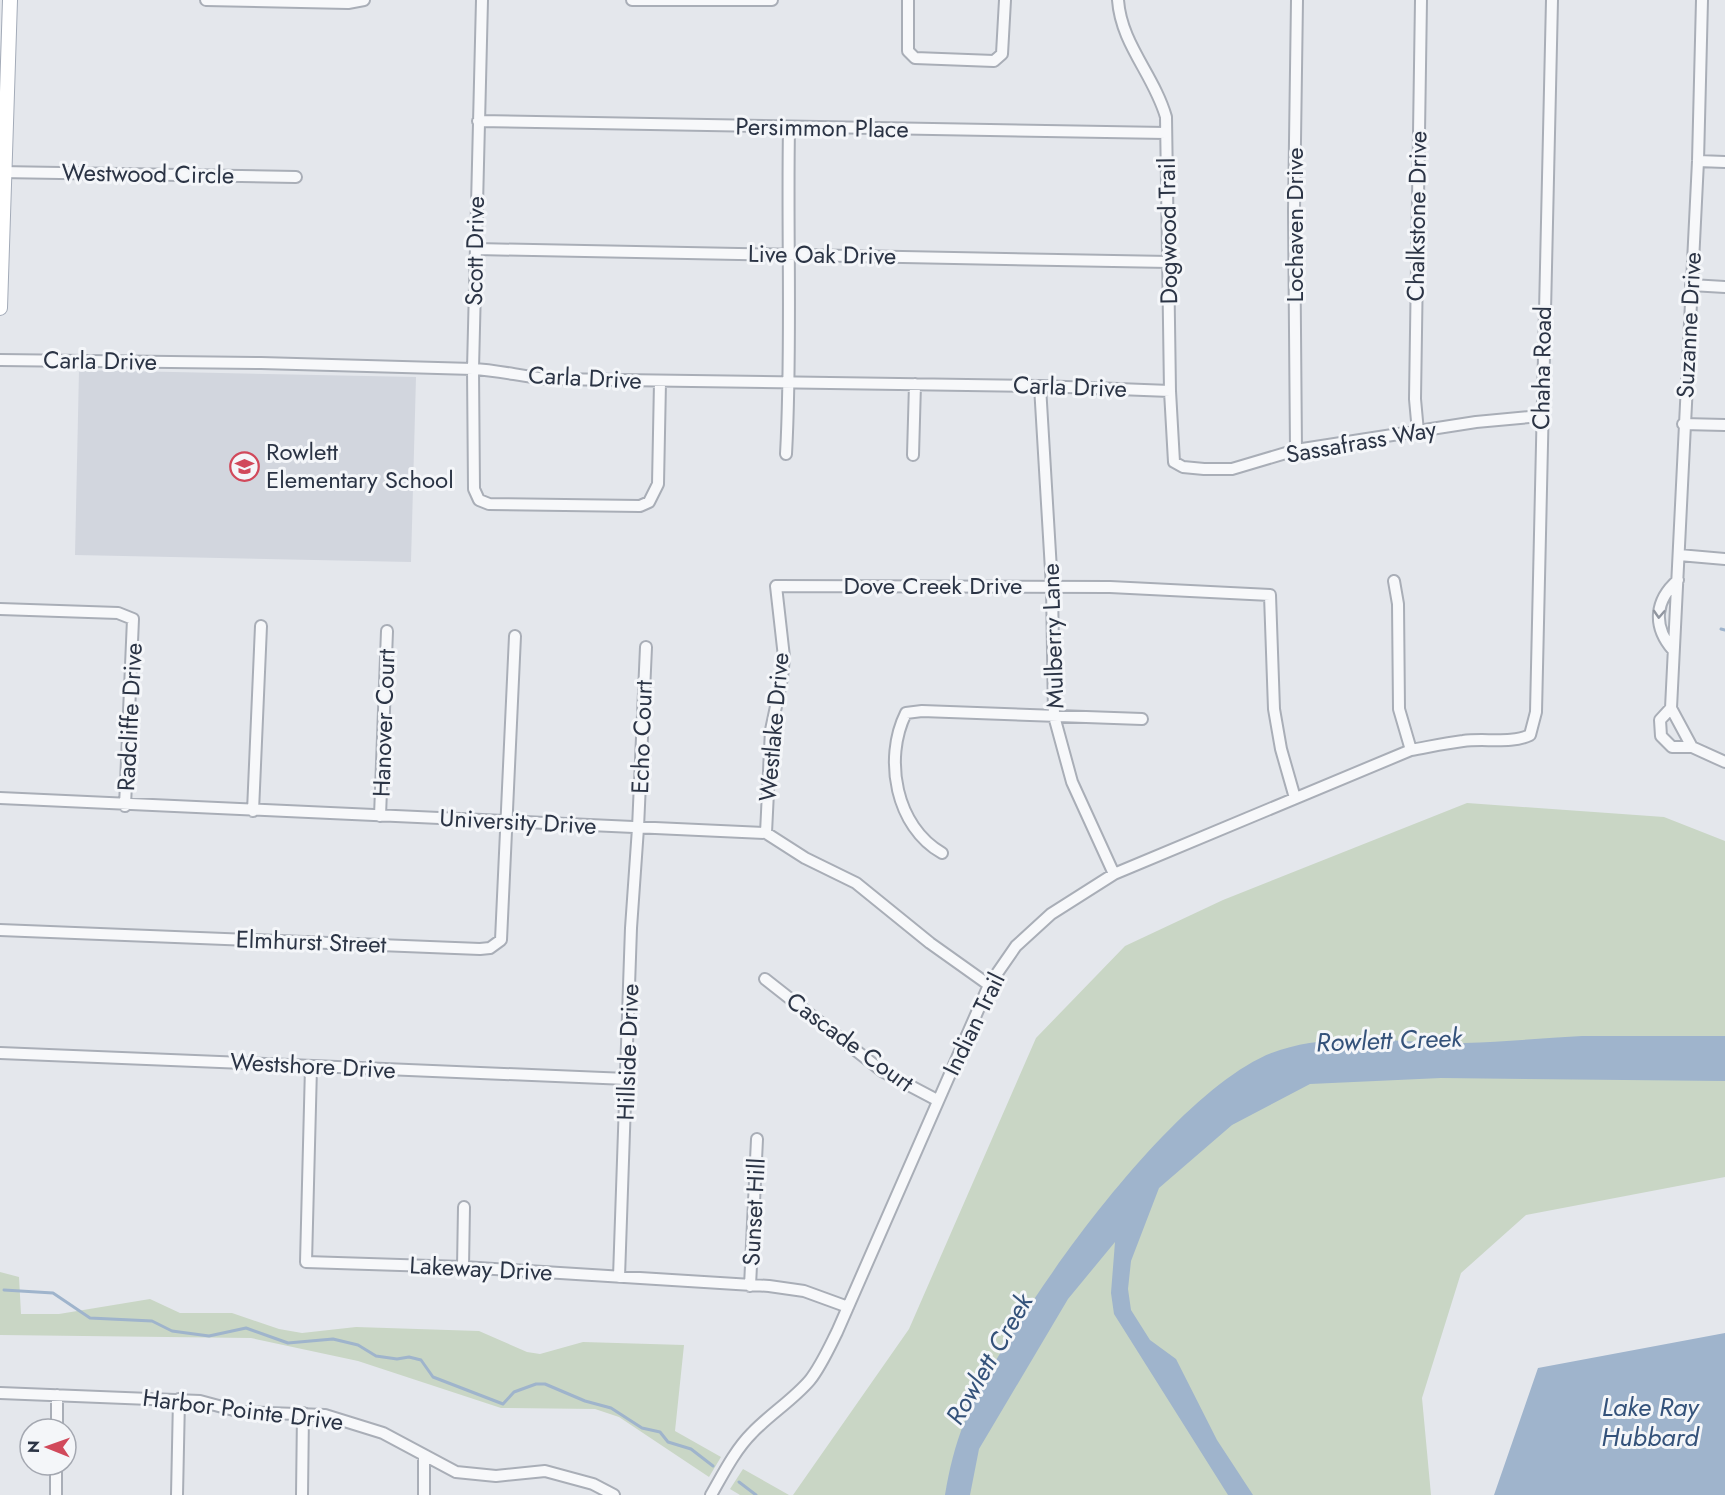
<svg xmlns="http://www.w3.org/2000/svg" width="1725" height="1495" viewBox="0 0 1725 1495" font-family="Jost,sans-serif">
	<rect width="100%" height="100%" fill="#e4e7ec"/>
	<path fill="#d2d6de" d="M79,370L416,377L411,562L75,555Z"/>
	<path fill="#c9d6c5" d="M1467,803L1664,817L1725,841V1177L1526,1215L1461,1273L1422,1398L1431,1495H793L909,1329L1036,1038L1125,946L1223,900Z
		M0,1272L19,1277L21,1314H59L150,1299L180,1313H232L279,1329L302,1333L356,1327L479,1331L527,1352L540,1354L583,1342L684,1345L675,1431L721,1457L709,1477L619,1417L595,1409L501,1408L358,1361L251,1338L0,1335Z
		M743,1469L789,1495H740L730,1489Z"/>
	<path fill="#9fb4cc" d="M1582,1036H1725V1081L1441,1078L1310,1084L1232,1125L1159,1188L1131,1261L1128,1289L1131,1310L1150,1340L1176,1359L1217,1440L1253,1495H1228L1114,1314L1111,1293L1115,1242L1068,1299L979,1449L970,1495H945C949,1471 955,1444 965,1421C1007,1321 1175,1082 1280,1050C1341,1031 1402,1044 1464,1043C1504,1042 1543,1038 1582,1036Z
		M1725,1333V1495H1494L1538,1368Z"/>
	<g fill="none" stroke-linecap="round" stroke-linejoin="round">
		<path stroke="#9fb4cc" stroke-width="3" d="M1721,629L1725,630
			M4,1290L53,1293L90,1318L152,1321L172,1331L209,1336L246,1328L288,1343L333,1339L358,1345L376,1356L397,1359L409,1357L421,1360L433,1377L503,1404L514,1392L536,1384H545L585,1401L611,1408L642,1428L660,1432L668,1442L691,1449L713,1466
			M739,1482L756,1495"/>
		<defs>
			<path id="minor" d="M206,0L348,3L364,0
				M482,0L473,369L474,489L479,500L489,504L640,506L649,502L658,484L660,382
				M632,0H772
				M908,0V51L915,58L994,61L1002,54L1005,0
				M1118,0C1121,44 1154,75 1166,117L1170,391L1174,462L1183,467L1204,469H1232L1296,450L1476,422L1541,416
				M1702,0L1698,161L1671,708L1692,747L1725,762
				M478,121L1166,133
				M1698,161L1725,162
				M0,172L296,177
				M476,249L1169,262
				M1691,285L1725,287
				M0,360L261,363L473,369C499,370 523,377 549,379L1040,386L1170,391
				M1040,386L1052,587L1054,716L1072,782L1114,874
				M1683,424L1725,425
				M1418,432L1415,399L1421,0
				M1296,450L1294,211L1297,0
				M786,454C792,346 787,237 789,128
				M913,455L915,384
				M1679,555L1725,559
				M1394,581L1398,604L1399,709L1411,750
				M0,609L118,613L133,619L125,806
				M1673,650C1652,626 1655,600 1678,580
				M1671,708L1660,720L1661,736L1672,747H1692
				M0,798L766,833L805,858L856,883L930,943L989,985
				M253,811L261,626
				M380,816L387,631
				M766,833L771,730L782,678L784,657L776,586L1110,587L1270,595L1274,709L1281,749L1295,798
				M942,853C896,827 883,759 906,713L922,711L1142,719
				M0,930L480,949L490,948L501,940L515,636
				M765,979L882,1071L937,1100
				M0,1053L627,1079
				M311,1067L306,1262L463,1267L769,1286L804,1291L848,1307
				M463,1267L464,1207
				M619,1277L631,928L638,828L646,647
				M750,1286L757,1139
				M0,1393L200,1401L241,1412L325,1415L383,1433L456,1472L496,1476L545,1471L593,1484L614,1495
				M57,1429V1395
				M56,1495V1465
				M177,1495L179,1399
				M302,1495L303,1413
				M424,1495V1456
				M711,1495C723,1474 735,1450 752,1433C770,1414 793,1400 810,1380C821,1366 829,1348 837,1332L989,985L1016,946L1051,914L1114,874L1411,750C1428,747 1446,743 1463,741C1484,738 1512,744 1530,735L1536,712L1552,0"/>
			<path id="major" d="M0,308L10,0"/>
		</defs>
		<use href="#minor" stroke="#a9aeb7" stroke-width="14"/>
		<use href="#major" stroke="#a3abb8" stroke-width="16"/>
		<use href="#minor" stroke="#f7f8fa" stroke-width="10"/>
		<use href="#major" stroke="#fff" stroke-width="14"/>
	</g>
	<defs><path id="oneway-chevron" d="M-2-3.5L2.5 0L-2 3.5" fill="none" stroke-width="1.6" stroke-linecap="round" stroke-linejoin="round" transform="scale(1.5)"/></defs>
	<use stroke="#9196a0" href="#oneway-chevron" transform="translate(1659 614) rotate(93)"/>
	<defs>
		<symbol id="school-ring" viewBox="-11 -11 22 22"><circle r="9.5" fill="#f4f6f9" stroke="#d1495b" stroke-width="1.5"/><path d="M0-5L7-2L0 1L-7-2ZM-4 1L0 2.5L4 1V4Q0 6-4 4Z" fill="#d1495b"/></symbol>
	</defs>
	<g fill-rule="evenodd">
		<use href="#school-ring" x="228" y="450" width="33" height="33"/>
	</g>
	<g text-anchor="middle" stroke-width="6" stroke-linejoin="round" paint-order="stroke">
		<g font-size="24" fill="#2b3445" stroke="#f4f6f9">
			<text transform="translate(822 128) rotate(1)" y="8">Persimmon Place</text>
			<text transform="translate(148 174) rotate(1)" y="8">Westwood Circle</text>
			<text transform="translate(1417 216) rotate(-89)" y="8">Chalkstone Drive</text>
			<text transform="translate(1295 225) rotate(-90)" y="8">Lochaven Drive</text>
			<text transform="translate(1168 231) rotate(-91)" y="8">Dogwood Trail</text>
			<text transform="translate(475 251) rotate(-89)" y="8">Scott Drive</text>
			<text transform="translate(822 255) rotate(1)" y="8">Live Oak Drive</text>
			<text transform="translate(1689 325) rotate(-87)" y="8">Suzanne Drive</text>
			<text transform="translate(100 361) rotate(1)" y="8">Carla Drive</text>
			<text transform="translate(1542 368) rotate(-89)" y="8">Chaha Road</text>
			<text transform="translate(585 378) rotate(3)" y="8">Carla Drive</text>
			<text transform="translate(1070 387) rotate(2)" y="8">Carla Drive</text>
			<text transform="translate(1361 442) rotate(-10)" y="8">Sassafrass Way</text>
			<text x="933" y="594">Dove Creek Drive</text>
			<text transform="translate(1053 636) rotate(-92)" y="8">Mulberry Lane</text>
			<text transform="translate(130 717) rotate(-87)" y="8">Radcliffe Drive</text>
			<text transform="translate(384 723) rotate(-88)" y="8">Hanover Court</text>
			<text transform="translate(774 727) rotate(-85)" y="8">Westlake Drive</text>
			<text transform="translate(642 737) rotate(-88)" y="8">Echo Court</text>
			<text transform="translate(518 822) rotate(3)" y="8">University Drive</text>
			<text transform="translate(311 942) rotate(2)" y="8">Elmhurst Street</text>
			<text transform="translate(974 1024) rotate(-64)" y="8">Indian Trail</text>
			<text transform="translate(850 1042) rotate(36)" y="8">Cascade Court</text>
			<text transform="translate(628 1052) rotate(-88)" y="8">Hillside Drive</text>
			<text transform="translate(313 1066) rotate(3)" y="8">Westshore Drive</text>
			<text transform="translate(754 1212) rotate(-87)" y="8">Sunset Hill</text>
			<text transform="translate(481 1269) rotate(3)" y="8">Lakeway Drive</text>
			<text transform="translate(243 1410) rotate(7)" y="8">Harbor Pointe Drive</text>
		</g>
		<g font-size="24" fill="#2b3445" stroke="#f4f6f9" text-anchor="start">
			<text x="266" y="460">Rowlett<tspan x="266" dy="28">Elementary School</tspan></text>
		</g>
		<g font-size="26" font-style="italic" fill="#34527a" stroke="#f4f6f9">
			<text transform="translate(1389 1040) rotate(-2)" y="9">Rowlett Creek</text>
			<text transform="translate(989 1359) rotate(-60)" y="9">Rowlett Creek</text>
			<text x="1650" y="1416">Lake Ray<tspan x="1650" dy="30">Hubbard</tspan></text>
		</g>
	</g>
	<g transform="translate(48 1447) rotate(271)"><circle r="28" fill="#f4f6f9" stroke="#a4a8b1" stroke-width="1.5"/>
	<path d="M0-4.5L10 22L0 15L-10 22Z" fill="#d1495b"/>
	<text y="-9" font-size="16" font-weight="bold" text-anchor="middle" fill="#2b3445">N</text>
	</g>
</svg>
